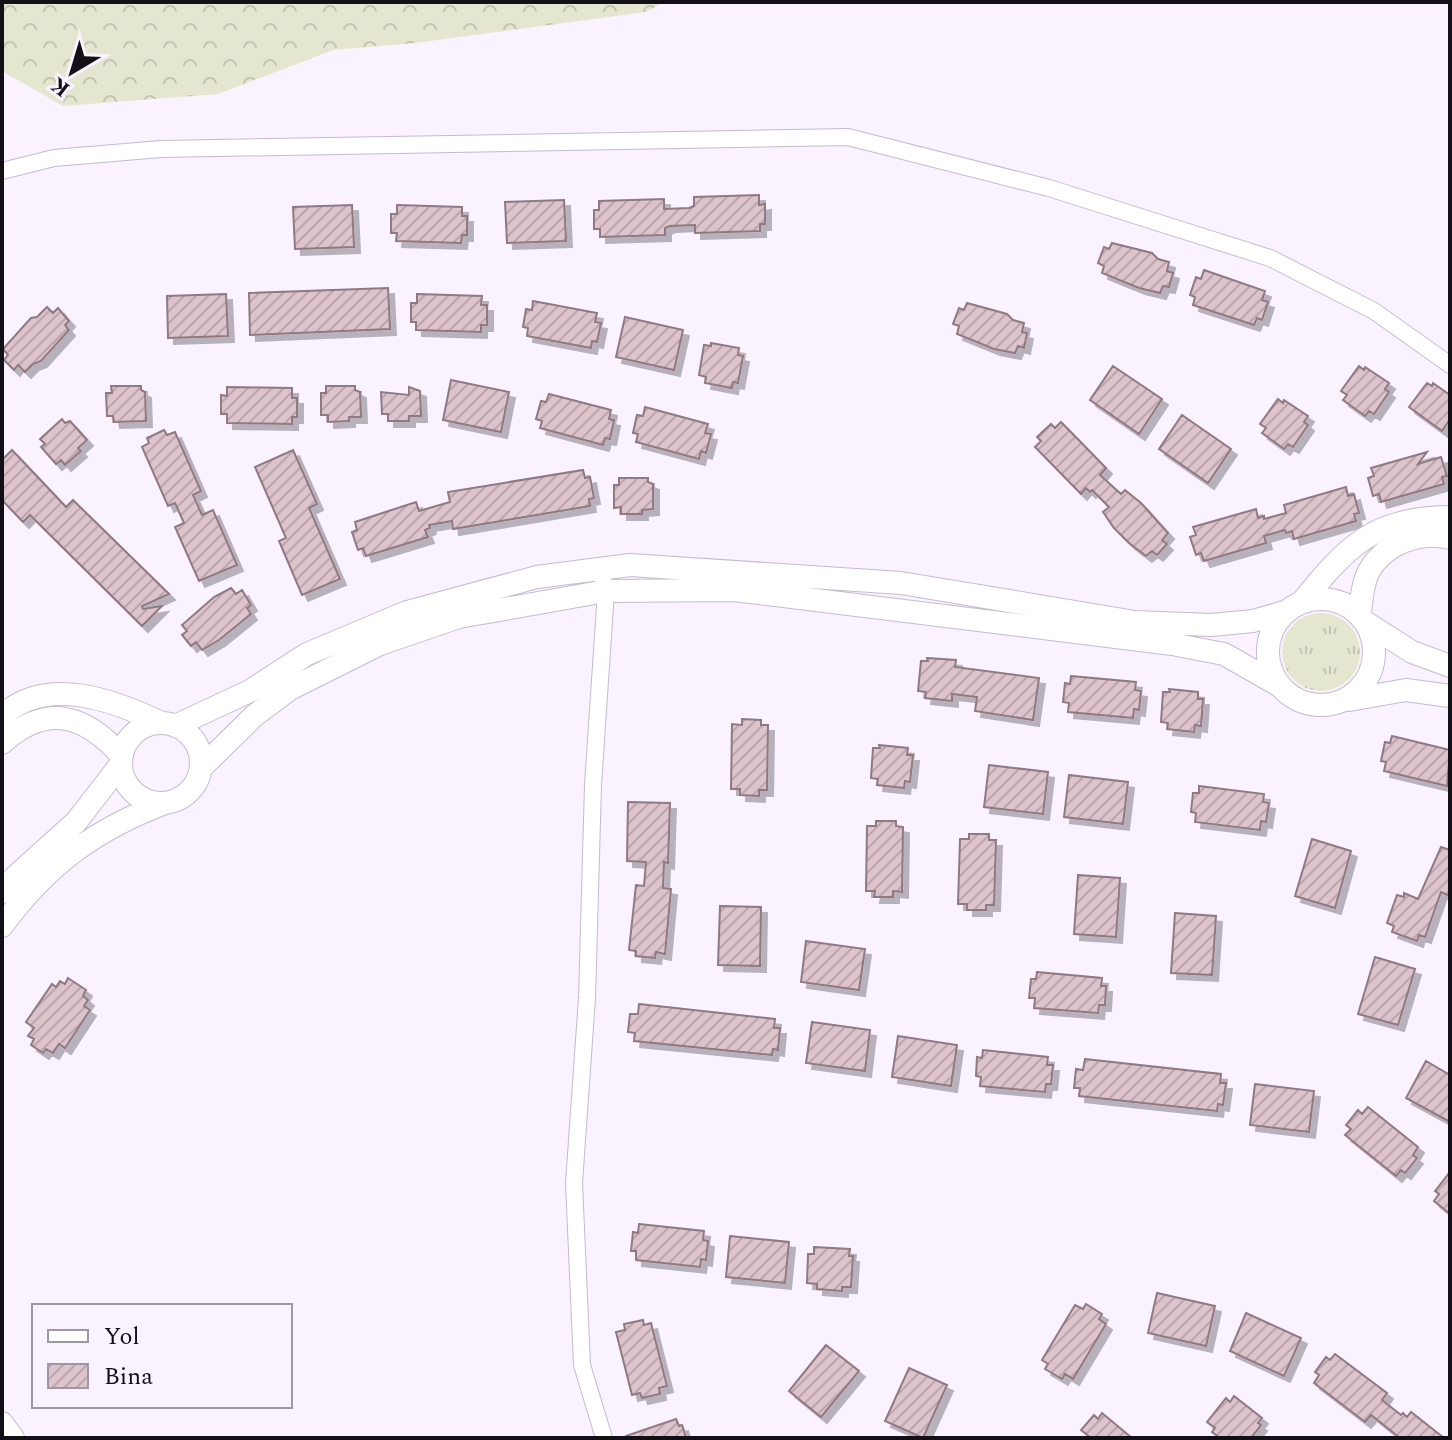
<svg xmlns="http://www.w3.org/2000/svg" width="1452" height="1440" viewBox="0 0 1452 1440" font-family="Spectral,serif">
	<defs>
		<pattern id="grass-tufts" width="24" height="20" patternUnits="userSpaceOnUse" patternTransform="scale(2)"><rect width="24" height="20" fill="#e5e6d0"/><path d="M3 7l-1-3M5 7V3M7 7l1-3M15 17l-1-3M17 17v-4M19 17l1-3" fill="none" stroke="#c4c4b2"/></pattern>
		<pattern id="forest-crowns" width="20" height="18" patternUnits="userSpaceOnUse" patternTransform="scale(2)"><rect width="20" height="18" fill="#e5e6d0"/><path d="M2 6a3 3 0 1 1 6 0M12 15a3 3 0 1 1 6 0" fill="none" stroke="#c4c4b2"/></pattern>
		<pattern id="building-hatch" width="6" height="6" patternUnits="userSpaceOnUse" patternTransform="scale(2)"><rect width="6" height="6" fill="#dcc3cc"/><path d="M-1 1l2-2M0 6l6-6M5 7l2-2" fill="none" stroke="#bca6ae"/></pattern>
		<filter id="shadow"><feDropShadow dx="6" dy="6" stdDeviation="0" flood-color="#0004"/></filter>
	</defs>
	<rect width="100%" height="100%" fill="#faf2ff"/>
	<path fill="url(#grass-tufts)" d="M1282 652a39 39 0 1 1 78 0a39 39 0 1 1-78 0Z"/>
	<path fill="url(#forest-crowns)" d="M2,2H664L646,12L415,43L333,50L218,94L63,106L2,71Z"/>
	<path fill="url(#building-hatch)" stroke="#907981" stroke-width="2" filter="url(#shadow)" d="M759,195V205L765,204V224H760V231L695,233V225L670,226L665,228V235L600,237V229H594V210H599V201L664,199V209L689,208L694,206V197Z
		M564,200L566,241L507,243L505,202Z
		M352,205L354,247L295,249L293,207Z
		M397,205L462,207V216H467V235H462L461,243L396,241L397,233H391V214H397Z
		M1112,243L1152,253L1158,259L1169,262L1167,271L1173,273L1169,287L1163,286L1160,293L1139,288L1102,273L1104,266L1098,263L1104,247L1109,249Z
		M1204,270L1265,291L1262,300L1268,302L1262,320L1257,318L1254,325L1193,305L1195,297L1190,295L1196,277L1201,279Z
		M388,288L390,329L250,335L249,293Z
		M226,294L228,336L168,338L167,296Z
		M417,294L482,296L481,305H487V325H481V332L416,330V322H411V303H417Z
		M533,301L597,313L595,322L601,323L597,342L592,341L591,348L527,336L528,328L523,327L526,309L532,310Z
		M967,303L1007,314L1013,320L1024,323L1022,332L1027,333L1024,348L1018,346L1015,353L994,349L957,334L959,326L953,324L959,308L964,310Z
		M47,307L53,313L58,308L69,321L65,325L69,330L41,361L33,364L25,372L18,365L14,370L4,360L8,355L3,349L31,318L37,317Z
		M625,317L683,330L674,370L616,357Z
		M711,343L739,348L738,355L743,356L738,383L733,382L732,388L705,383L706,377L699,375L704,345L711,346Z
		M1113,366L1162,399L1139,434L1090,400Z
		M1359,366L1364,370L1365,367L1389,383L1385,389L1389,392L1374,414L1369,411L1365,416L1343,400L1347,395L1341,391Z
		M451,380L509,392L501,432L443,420Z
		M1427,383L1432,386L1433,383L1450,395V419L1442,431L1409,407Z
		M111,386H141V390L145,392L146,421L114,422L113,416H107L106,393H112Z
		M326,386H355V390L360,392L361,417H349V421L328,422V415H321V393H326Z
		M227,387L292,388V398H297V417H292V424L227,423V414H221V395L227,396Z
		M409,387L420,391L421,416H409V421H388V414H382L381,392L409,395Z
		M549,394L611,410L609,419L614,420L610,439L605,438L603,445L540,428L542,421L536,419L541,401L546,402Z
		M1278,399L1283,403L1284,400L1308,416L1304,422L1308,425L1293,447L1288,444L1284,449L1262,433L1266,428L1260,424Z
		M645,407L708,424L705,433L711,434L706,453L701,451L699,459L636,442L638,434L633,433L637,415L643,416Z
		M1182,415L1231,449L1208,483L1159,449Z
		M62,419L65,423L70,421L87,440L78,448L81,451L65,465L61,460L56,464L41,447L45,444L40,439Z
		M1061,422L1106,468L1100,475L1121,494L1125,490L1141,503L1168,533L1162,540L1167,544L1157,555L1152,551L1146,556L1129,543L1114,528L1103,512L1109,507L1092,490L1090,492L1086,488L1081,494L1035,447L1041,441L1037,437L1051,424L1055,428Z
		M164,430L167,435L175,432L201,491L193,495L202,515L213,510L237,565L199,581L175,527L184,523L175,503L168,506L142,447L149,443L147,438Z
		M12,450L66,507L73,500L169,594L142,606L143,609L162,606L142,626L30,515L23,522L2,500V460Z
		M293,450L317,504L309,508L340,579L302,595L279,541L286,538L255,467Z
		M1427,452L1418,464L1441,457L1447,476L1442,477L1444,484L1381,502L1379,494L1373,496L1368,478L1374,476L1371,468Z
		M583,470L585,478L590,477L594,498L589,499L590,506L453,529L452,521L429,525L430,528L425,530L428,537L366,556L363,548L358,550L352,532L357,530L355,522L416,502L419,511L450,502L448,492Z
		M619,478H648V482L653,484V509L642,510V514H621V507L614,508V485H619Z
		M1346,487L1348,496L1354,494L1359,513L1354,514L1356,521L1294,539L1292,531L1286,533L1285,530L1264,536L1266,543L1204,561L1201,553L1196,555L1190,537L1196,535L1193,527L1256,509L1258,518L1264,516V519L1286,513L1284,505Z
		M231,588L236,594L242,590L251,605L247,608L251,614L219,640L202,650L196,642L191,646L182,635L187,631L182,625L214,597Z
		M927,658L956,660L955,667L1039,678L1033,720L975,711L977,697L952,694V701L925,698L926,692L918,691L921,661H928Z
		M1071,676L1136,682L1135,690L1141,691L1139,710L1134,709L1133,718L1068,712L1069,703L1063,702L1065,683L1070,684Z
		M1169,689L1198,692V699H1203L1201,726L1195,725L1194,732L1167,729L1168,723L1161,722L1163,692H1170Z
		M742,719L761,720V725H768L767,790H759V796L740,795V789H731L732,724L742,725Z
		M1392,736L1450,750L1447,786L1384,771L1386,762L1381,761L1385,742L1390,743Z
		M879,745L908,748L907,755H913L910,782L905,781L904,788L877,785L878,779L871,778L873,748H880Z
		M989,765L1048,772L1043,814L984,807Z
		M1069,775L1128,782L1123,824L1064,817Z
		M1199,786L1264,794L1263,802L1269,803L1266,822L1261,821L1260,830L1195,822L1196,813L1191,812L1193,793H1199Z
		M628,802L670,803L668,863L664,862L663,888L671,889L665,954L656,952L655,958L636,956V951L629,950L636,885L644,886L646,862L627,861Z
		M876,821H896V826L903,827L902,892L893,891V897H874L875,891H866L867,826H876Z
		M969,834H989V840H996L994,905H986V910H967V904H958L960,839H969Z
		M1312,839L1351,851L1335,908L1295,896Z
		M1441,847L1450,850V896L1441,892L1425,937L1419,935L1417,941L1392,932L1394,926L1387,923L1397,895L1404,897V893L1418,899Z
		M1078,875L1120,878L1116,937L1074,934Z
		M720,906L761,907L760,966L718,965Z
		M1175,913L1216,916L1212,975L1171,973Z
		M806,941L865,949L859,990L801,982Z
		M1375,957L1415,969L1398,1025L1358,1014Z
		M1037,972L1102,978L1101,986H1106L1105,1005H1099L1098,1013L1034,1008L1035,998H1029L1031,979H1036Z
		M68,978L86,990L83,996L88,1000L84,1006L90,1010L65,1048L59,1044L53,1053L46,1049L43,1053L31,1045L34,1039L28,1036L34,1028L26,1022L52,984L56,987L60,981L65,984Z
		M639,1004L775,1019L774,1028H780L778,1050L773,1049L772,1055L634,1041L635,1033L628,1032L630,1014H638Z
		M812,1022L870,1030L865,1071L806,1063Z
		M898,1036L957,1045L951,1086L892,1077Z
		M983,1050L1048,1057L1047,1065H1053L1051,1084H1046L1045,1092L980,1086L981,1077L976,1076L977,1057L982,1058Z
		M1085,1059L1221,1074L1220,1083H1226L1223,1105L1218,1104L1217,1111L1079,1096L1080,1088H1074L1076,1069L1083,1070Z
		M1426,1061L1450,1075V1122L1406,1098Z
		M1255,1084L1314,1091L1309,1132L1250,1125Z
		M1368,1107L1418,1147L1413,1155L1417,1158L1405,1173L1401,1170L1396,1176L1345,1135L1351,1129L1346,1125L1358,1110L1362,1114Z
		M1450,1172V1214L1434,1201L1439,1194L1435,1191Z
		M639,1224L704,1231L703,1240L708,1241L706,1260L701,1259L700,1267L636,1260V1251H631L633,1232L638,1233Z
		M730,1236L789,1242L785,1283L726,1277Z
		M814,1247L850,1249L849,1256H853L851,1287H842V1291L817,1289V1284L807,1283L808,1254H814Z
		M1157,1293L1215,1306L1206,1346L1148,1333Z
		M1086,1304L1102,1314L1099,1319L1106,1324L1073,1379L1065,1374L1062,1379L1045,1369L1048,1364L1042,1360L1075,1305L1083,1309Z
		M1246,1313L1301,1338L1284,1376L1230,1351Z
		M643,1320L644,1325L651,1323L667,1386L659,1388L660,1394L642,1398L640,1393L632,1395L616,1332L625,1330L624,1324Z
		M826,1345L859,1371L821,1417L789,1391Z
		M1335,1354L1387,1393L1382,1400L1401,1415L1403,1413L1407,1417L1411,1412L1444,1438H1400L1371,1415L1365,1422L1314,1383L1319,1375L1315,1372L1326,1357L1330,1360Z
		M909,1368L947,1385L923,1438L885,1421Z
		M1234,1396L1262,1418L1258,1423L1261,1425L1251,1438H1220L1212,1432L1215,1428L1207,1422L1226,1398L1230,1402Z
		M1102,1413L1132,1438H1091L1081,1430L1094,1415L1098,1419Z
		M676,1419L679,1426L682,1425L686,1438H626V1436Z"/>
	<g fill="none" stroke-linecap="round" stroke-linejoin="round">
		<defs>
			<path id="street" d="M2,171L54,158L161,149L848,137L1049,188L1270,258L1374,311L1450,365
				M603,580L606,591L593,785L587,998L574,1183L582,1365L604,1438"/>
			<path id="secondary" d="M1268 652a53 53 0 1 1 106 0a53 53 0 1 1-106 0Z
				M1302,602C1347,546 1375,517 1450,517
				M1360,616C1361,602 1362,586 1368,573C1383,544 1420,530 1450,538
				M1365,622L1412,652L1450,666
				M1349,700L1406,690L1450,696
				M2,716C47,674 115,701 162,723
				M121 763a40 40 0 1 1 80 0a40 40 0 1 1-80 0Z
				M175,726L250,691L307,654L407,612L537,577L630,565L901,583L1135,622L1211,625L1253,621L1288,611
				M2,743C47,703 84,714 122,756
				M201,768L254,716L290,689L380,644L459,617L606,591L734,590L1172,644L1224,654L1280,686
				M2,892L15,877L76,822L121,764
				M2,926C47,865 94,830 165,803
				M2,1423L13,1438"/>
		</defs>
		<use href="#street" stroke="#c6bace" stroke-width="18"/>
		<use href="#secondary" stroke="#c6bace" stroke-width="24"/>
		<use href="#street" stroke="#fff" stroke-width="16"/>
		<use href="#secondary" stroke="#fff" stroke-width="22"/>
	</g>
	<rect width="1452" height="1440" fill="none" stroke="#130f16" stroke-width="8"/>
	<rect x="32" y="1304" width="260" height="104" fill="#faf2ff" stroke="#9e97a2" stroke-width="2"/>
	<rect x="48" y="1330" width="40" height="12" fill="#ffffff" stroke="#9e97a2" stroke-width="2"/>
	<text x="104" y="1344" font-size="24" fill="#130f16">Yol</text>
	<rect x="48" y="1364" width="40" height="24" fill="url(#building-hatch)" stroke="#9e97a2" stroke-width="2"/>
	<text x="104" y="1384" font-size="24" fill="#130f16">Bina</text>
	<g transform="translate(72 72) rotate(218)" stroke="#faf2ff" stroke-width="6" paint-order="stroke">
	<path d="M0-6L14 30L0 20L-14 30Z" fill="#130f16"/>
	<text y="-12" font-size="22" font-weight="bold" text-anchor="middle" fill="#130f16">K</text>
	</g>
</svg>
